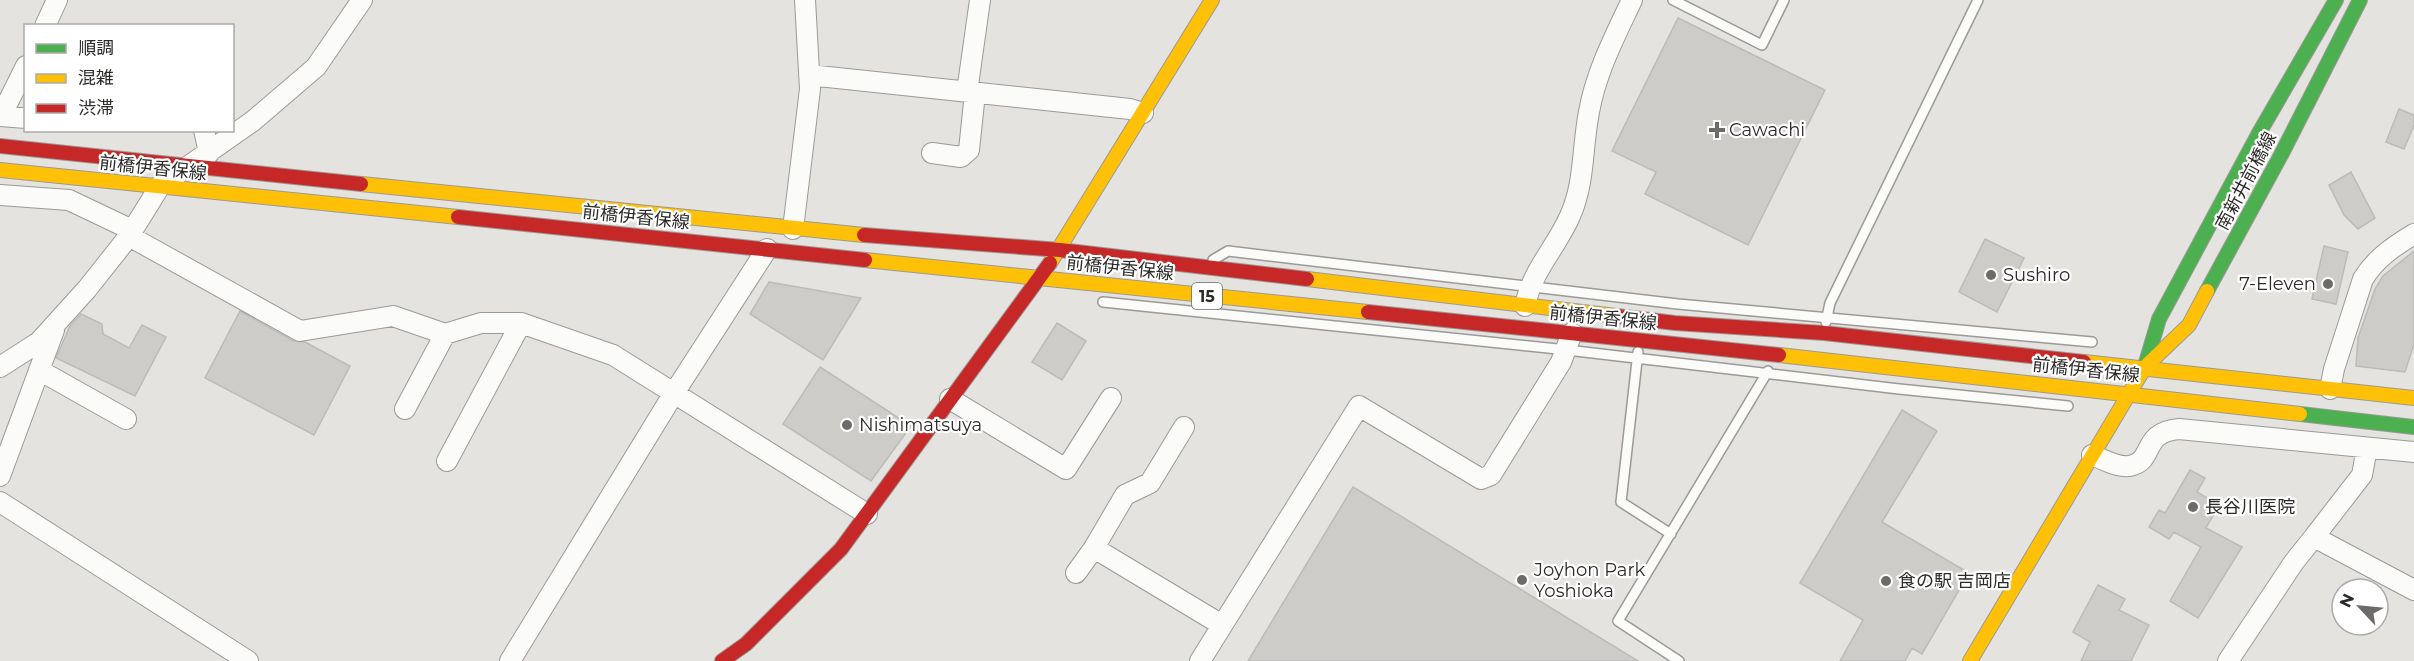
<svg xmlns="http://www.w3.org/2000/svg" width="2414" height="661" viewBox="0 0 2414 661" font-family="Montserrat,'Noto Sans JP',sans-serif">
	<rect width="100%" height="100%" fill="#e5e3e0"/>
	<path fill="#cdccc9" stroke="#bcbbb9" stroke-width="1.5" d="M1678,18L1825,90L1748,245L1645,194L1656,172L1612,151Z
		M2399,109L2414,115V125L2404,149L2386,142Z
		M2351,172L2375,218L2358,229L2344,215L2329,185Z
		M1985,239L2024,258L1997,312L1959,292Z
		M2324,246L2348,252L2336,304L2312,299Z
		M2414,251V344L2405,372L2356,366L2358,338L2375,289L2383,276Z
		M769,282L861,298L823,360L750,314Z
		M240,311L294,341L305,342L350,366L314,435L205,378Z
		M81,314L102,324L103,334L129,348L142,325L166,337L135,396L56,358L70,326Z
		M1057,323L1086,341L1062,380L1032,362Z
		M820,367L911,426L871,481L783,424Z
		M1902,410L1937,431L1882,522L1969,573L1922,654L1912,648L1905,661H1840L1863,620L1800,583Z
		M2190,470L2205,478L2197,492L2219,505L2206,528L2242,547L2198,618L2170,601L2201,547L2174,532L2169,539L2149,527L2159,510L2165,513Z
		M1353,487L1381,504L1638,661H1248Z
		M2098,585L2125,599L2119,610L2149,625L2131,661H2081L2090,642L2073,632Z"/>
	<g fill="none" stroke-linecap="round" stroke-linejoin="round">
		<defs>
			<path id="lane" d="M1673,0L1762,45L1784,0
				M1213,260L1228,251L1678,304L2092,342
				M1103,302L1567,350L1899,389L2068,406
				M1826,322L1830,303L1978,0
				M1638,352L1621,502L1671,534
				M1679,661L1618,621L1768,371"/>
			<path id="street" d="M45,26L57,0
				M809,75L1130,109L1143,113
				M967,92L980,0
				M0,116L26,118
				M1,116L26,66
				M204,130L209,153
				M932,153L961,157L969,150L975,93
				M0,195L69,200L132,230
				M793,229L810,89L805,0
				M129,236L300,331L393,316L445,334L481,323H521L613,355L867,514
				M1525,306C1532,270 1556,248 1570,216C1585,183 1582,147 1589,112C1596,72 1615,36 1632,0
				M0,367L39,342L87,289L129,236L160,186L253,121L316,67L362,0
				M39,370L126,419
				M2330,389L2334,369L2363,279C2375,259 2394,246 2414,234
				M950,399L1066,469L1111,398
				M405,409L445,334
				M2367,448L2362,475L2314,537L2414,590
				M2092,455C2103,459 2121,470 2133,465C2154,459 2142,432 2179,429L2414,452
				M447,461L521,323
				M0,476L54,330
				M0,502L248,661
				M1094,548L1222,625
				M1076,573L1094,548L1125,495L1150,483L1184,427
				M510,661L674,393L767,249
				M1200,661L1359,406L1481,479L1491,475L1561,362L1572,333
				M2228,661L2294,562L2314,537"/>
			<path id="fast" d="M2207,291L2281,155L2360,0
				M2145,366L2159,319L2259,133L2336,0
				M2300,414L2414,427"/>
			<path id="slow" d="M0,170L458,217
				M361,184L864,235
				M865,260L1368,312
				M1050,263L1212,0
				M1307,279L1616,316
				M1779,355L2300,414
				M2084,362L2414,398
				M1970,661L2145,367L2189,325L2207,291"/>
			<path id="jam" d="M0,146L361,184
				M458,217L865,260
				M864,235L1060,250L1307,279
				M1368,312L1779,355
				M1616,316L1675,323L1824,333L2084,362
				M722,661L746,644L841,549L1050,263"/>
		</defs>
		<use href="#lane" stroke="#9b9a97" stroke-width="12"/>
		<use href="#street" stroke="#9b9a97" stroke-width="22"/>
		<use href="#fast" stroke="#9b9a97" stroke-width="16"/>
		<use href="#slow" stroke="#9b9a97" stroke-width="16"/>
		<use href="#jam" stroke="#9b9a97" stroke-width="16"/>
		<use href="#lane" stroke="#fbfbfa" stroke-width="9"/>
		<use href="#street" stroke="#fbfbfa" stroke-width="20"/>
		<use href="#fast" stroke="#4caf50" stroke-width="14"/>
		<use href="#slow" stroke="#ffc107" stroke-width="14"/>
		<use href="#jam" stroke="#c62828" stroke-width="14"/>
	</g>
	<g fill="#6d6b69" stroke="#fff" stroke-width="2">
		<path d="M1714 121h6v6h6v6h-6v6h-6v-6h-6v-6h6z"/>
		<circle cx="1991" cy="275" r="6"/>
		<circle cx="2328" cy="284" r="6"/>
		<circle cx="847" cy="425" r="6"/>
		<circle cx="2193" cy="507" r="6"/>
		<circle cx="1522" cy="580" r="6"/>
		<circle cx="1886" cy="581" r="6"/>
	</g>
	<g text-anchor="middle" stroke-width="4.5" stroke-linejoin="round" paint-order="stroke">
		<rect fill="#fff" stroke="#6b6b69" stroke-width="1.5" x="1192" y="283" width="30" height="26" rx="4.5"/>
		<g font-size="16" font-weight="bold" fill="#2c2b29">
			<text x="1207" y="302">15</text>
		</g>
		<g font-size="18" fill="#2c2b29" stroke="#fff" text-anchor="start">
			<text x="1729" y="136">Cawachi</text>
			<text x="2003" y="281">Sushiro</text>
			<text x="2316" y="290" text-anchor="end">7-Eleven</text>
			<text x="859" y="431">Nishimatsuya</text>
			<text x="2205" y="513">長谷川医院</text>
			<text x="1534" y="576">Joyhon Park<tspan x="1534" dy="21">Yoshioka</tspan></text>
			<text x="1898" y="587">食の駅 吉岡店</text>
		</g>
		<g font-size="18" fill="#2c2b29" stroke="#fff">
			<text transform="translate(153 168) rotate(6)" y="6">前橋伊香保線</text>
			<text transform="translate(2246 181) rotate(-62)" y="6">南新井前橋線</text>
			<text transform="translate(636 217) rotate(6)" y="6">前橋伊香保線</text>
			<text transform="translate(1120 268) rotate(6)" y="6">前橋伊香保線</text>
			<text transform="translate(1603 318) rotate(6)" y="6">前橋伊香保線</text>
			<text transform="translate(2086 370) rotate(6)" y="6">前橋伊香保線</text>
		</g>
	</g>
	<rect x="24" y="24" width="210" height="108" fill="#ffffff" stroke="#abaaa9" stroke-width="1.5"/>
	<rect x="36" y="44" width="30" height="9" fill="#4caf50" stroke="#abaaa9" stroke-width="1.5"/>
	<text x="78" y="54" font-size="18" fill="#2c2b29">順調</text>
	<rect x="36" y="74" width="30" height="9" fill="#ffc107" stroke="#abaaa9" stroke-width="1.5"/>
	<text x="78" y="84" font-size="18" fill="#2c2b29">混雑</text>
	<rect x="36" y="104" width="30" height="9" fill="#c62828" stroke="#abaaa9" stroke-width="1.5"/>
	<text x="78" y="114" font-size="18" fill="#2c2b29">渋滞</text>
	<g transform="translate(2360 607) rotate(296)"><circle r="28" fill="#ffffff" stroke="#abaaa9" stroke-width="1.5"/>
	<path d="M0-4.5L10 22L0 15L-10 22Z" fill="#6d6b69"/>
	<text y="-9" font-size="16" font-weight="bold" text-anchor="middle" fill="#2c2b29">N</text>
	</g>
</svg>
